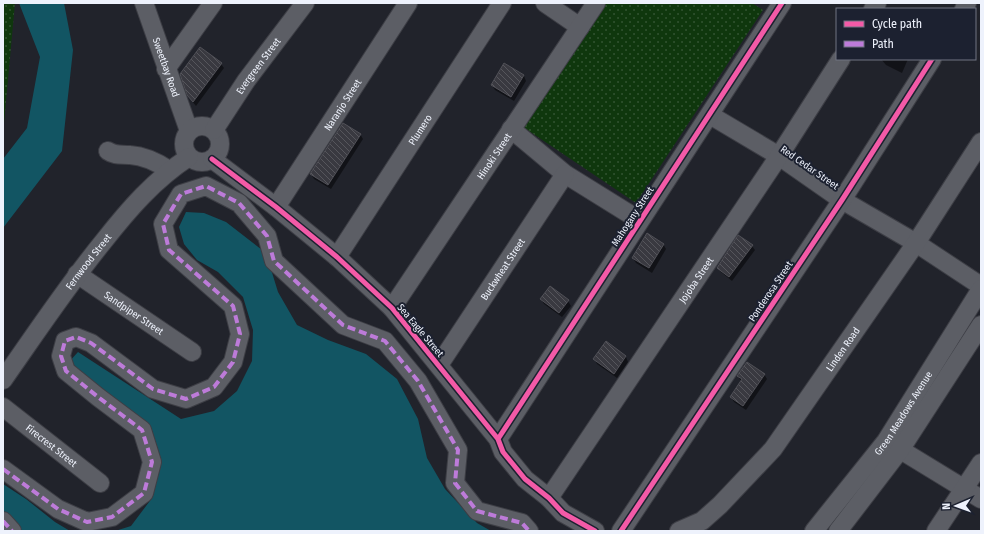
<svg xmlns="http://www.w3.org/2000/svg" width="984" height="534" viewBox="0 0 984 534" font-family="'Fira Sans Condensed',sans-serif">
	<defs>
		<pattern id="grass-dots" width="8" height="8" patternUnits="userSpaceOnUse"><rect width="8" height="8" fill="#0f370d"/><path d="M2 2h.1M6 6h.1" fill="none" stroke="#325431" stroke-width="1.8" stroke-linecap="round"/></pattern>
		<pattern id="building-back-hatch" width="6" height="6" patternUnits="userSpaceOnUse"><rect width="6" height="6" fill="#393940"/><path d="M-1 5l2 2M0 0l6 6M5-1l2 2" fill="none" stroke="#56565c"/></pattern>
	</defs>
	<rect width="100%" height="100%" fill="#21232b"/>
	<path fill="url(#grass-dots)" d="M3,3H15L3,134Z
		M605,3H752L763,10L636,203L523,127Z"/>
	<path fill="#125563" d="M19,3H64L73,50L62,151L3,228V159L27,128L40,57Z
		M186,212L204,213L226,222L266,253L278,292L297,325L328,340L366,354L397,379L418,419L427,458L445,489L477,523L491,531H115L131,526L152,498L156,457L68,363L78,352L181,419L214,411L237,391L252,361L253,330L243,297L218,272L197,260L184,244L179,227Z
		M3,484L26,499L55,522L70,531H15L3,515Z"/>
	<path fill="#0007" d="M881,59H908L902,73L886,65Z
		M221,64L224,68L196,106L191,100Z
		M504,64L524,76L526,81L514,101L495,90L492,85Z
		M360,134L363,139L331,189L314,179L311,174Z
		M663,244L666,249L652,273L636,263L633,258Z
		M752,246L755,250L732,281L721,272L718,268Z
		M541,299L568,301L571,306L562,317L544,304Z
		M606,343L626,357L628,362L617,378L597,364L595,359Z
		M764,374L767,379L746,410L734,402L731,397L741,381L738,376Z"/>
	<path fill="url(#building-back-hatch)" stroke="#505057" d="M200,47L222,63L193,102L187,95L180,74Z
		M504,63L524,75L511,97L491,85Z
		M343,123L361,134L328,185L310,174Z
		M647,233L664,244L649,268L632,258Z
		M738,235L753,245L729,277L717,268Z
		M550,286L569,300L559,313L540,299Z
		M606,341L626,356L614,374L593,359Z
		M747,362L765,374L743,406L730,397L742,379L737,376Z"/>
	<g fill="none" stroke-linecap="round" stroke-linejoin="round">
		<defs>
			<g id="minor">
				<path id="s1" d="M144,3L189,131"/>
				<path d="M545,3L580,27"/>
				<path d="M873,9L877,3"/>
				<path d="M964,9L967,3"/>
				<path d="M166,69L213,3"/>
				<path d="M710,115L779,156L842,200L916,243L981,286"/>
				<circle cx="202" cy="144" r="18"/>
				<path d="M511,129L565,174L639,220"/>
				<path id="s2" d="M214,130L246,81L305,3"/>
				<path d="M108,151C115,156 122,154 130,155C145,156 157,162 169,170"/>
				<path d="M212,159L276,207L337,257L392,308L498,439L503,452L525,479L549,498L563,513L595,531"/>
				<path id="s3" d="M276,207L408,3"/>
				<path id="s4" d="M337,257L502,3"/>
				<path id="s5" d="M77,274L192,352"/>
				<path id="s6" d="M392,308L596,3"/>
				<path id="s7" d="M439,365L565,174"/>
				<path id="s8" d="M3,380C36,333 67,286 103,242C129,209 154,180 189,157"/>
				<path id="s9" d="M3,407L100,483"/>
				<path d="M498,439L782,3"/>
				<path d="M891,444L981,499"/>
				<path d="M3,469L58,509L87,522L112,517L144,493L152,462L142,430L98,397L66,371L61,356L65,341L76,337L91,343L153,389L186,399L214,387L233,362L240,334L233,306L169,250L163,224L181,194L206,186L239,203L267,236L274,261L343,325L385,341L418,381L458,450L455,483L477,511L522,523L529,531"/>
				<path id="s10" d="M549,498L779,156L841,59"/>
				<path d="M3,521L12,531"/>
				<path d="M621,531L842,200L932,59"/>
				<path id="s11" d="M679,531L702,521L720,505L773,449L916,243L981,142"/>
				<path id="s12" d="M814,531L886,441L981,289"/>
				<path d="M838,531L900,450L981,325"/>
				<path d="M936,531L981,463"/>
			</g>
		</defs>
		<use href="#minor" stroke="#3d3e45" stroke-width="20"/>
		<use href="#minor" stroke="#5c5e65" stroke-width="18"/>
		<path stroke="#bd7bd9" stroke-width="4" stroke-dasharray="8 4" stroke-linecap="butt" d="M3,469L58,509L87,522L112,517L144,493L152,462L142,430L98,397L66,371L61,356L65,341L76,337L91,343L153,389L186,399L214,387L233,362L240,334L233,306L169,250L163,224L181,194L206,186L239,203L267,236L274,261L343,325L385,341L418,381L458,450L455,483L477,511L522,523L529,531
			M3,521L12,531"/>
		<defs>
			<path id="cycleway" d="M212,159L276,207L337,257L392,308L498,439L503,452L525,479L549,498L563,513L595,531
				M498,439L782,3
				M621,531L842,200L932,59"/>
		</defs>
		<use href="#cycleway" stroke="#1c2130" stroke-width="8"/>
		<use href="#cycleway" stroke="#f35aa7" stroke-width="5"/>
	</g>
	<g text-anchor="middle" stroke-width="4" stroke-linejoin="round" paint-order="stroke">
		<g font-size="10" fill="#eef2fc" stroke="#1c2130">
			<text dy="4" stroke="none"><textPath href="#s2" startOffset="78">Evergreen Street</textPath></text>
			<text dy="4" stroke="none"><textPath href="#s1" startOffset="68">Sweetbay Road</textPath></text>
			<text dy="4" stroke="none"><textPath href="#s3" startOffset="122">Naranjo Street</textPath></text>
			<text dy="4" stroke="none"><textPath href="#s4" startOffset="152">Plumero</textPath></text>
			<text dy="4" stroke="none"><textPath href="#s6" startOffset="183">Hinoki Street</textPath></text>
			<text transform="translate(810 167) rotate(35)" y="4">Red Cedar Street</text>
			<text transform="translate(632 216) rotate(-57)" y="4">Mahogany Street</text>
			<text dy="4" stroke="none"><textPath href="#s8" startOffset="146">Fernwood Street</textPath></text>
			<text dy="4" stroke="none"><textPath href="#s7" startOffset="115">Buckwheat Street</textPath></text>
			<text dy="4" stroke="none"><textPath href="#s10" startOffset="263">Jojoba Street</textPath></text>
			<text transform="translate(770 291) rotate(-56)" y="4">Ponderosa Street</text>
			<text dy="4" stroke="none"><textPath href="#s5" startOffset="69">Sandpiper Street</textPath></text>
			<text transform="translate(421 330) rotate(50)" y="4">Sea Eagle Street</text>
			<text dy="4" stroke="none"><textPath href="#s11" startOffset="248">Linden Road</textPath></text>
			<text dy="4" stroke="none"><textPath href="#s12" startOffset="148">Green Meadows Avenue</textPath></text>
			<text dy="4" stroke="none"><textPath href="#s9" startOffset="62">Firecrest Street</textPath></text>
		</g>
	</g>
	<rect width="984" height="534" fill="none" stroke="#eef2fc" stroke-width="8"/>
	<rect x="836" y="8" width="140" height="52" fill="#1c2130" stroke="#707582"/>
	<rect x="844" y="21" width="20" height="6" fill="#f35aa7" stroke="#707582"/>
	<text x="872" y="28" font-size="12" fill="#eef2fc">Cycle path</text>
	<rect x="844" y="41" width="20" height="6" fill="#bd7bd9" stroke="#707582"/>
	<text x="872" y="48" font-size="12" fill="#eef2fc">Path</text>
	<g transform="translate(956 506) rotate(268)" stroke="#1c2130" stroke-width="3" paint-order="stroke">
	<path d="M0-3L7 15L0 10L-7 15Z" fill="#eef2fc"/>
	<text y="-6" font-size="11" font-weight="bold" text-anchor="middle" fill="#eef2fc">N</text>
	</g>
</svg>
